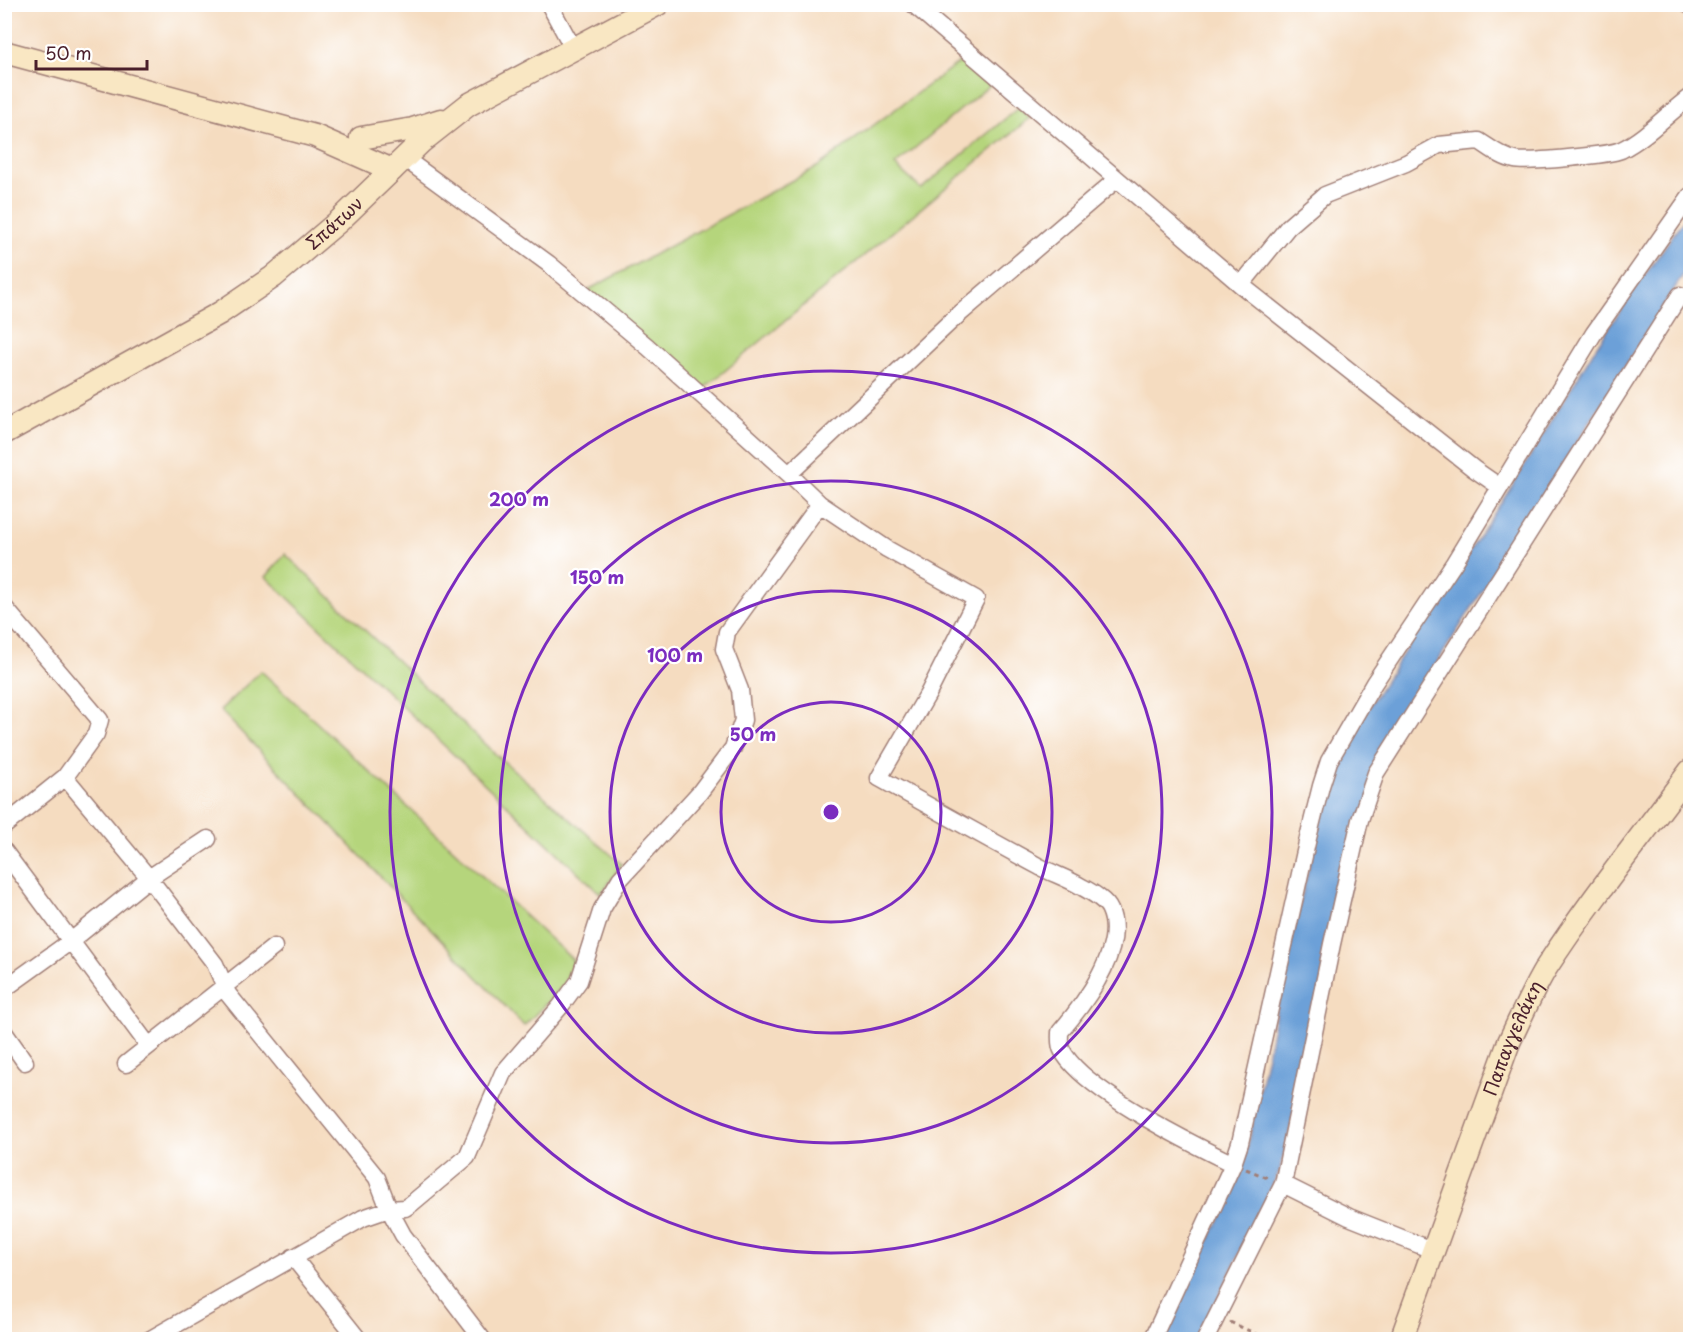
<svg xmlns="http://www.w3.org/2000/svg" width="1695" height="1344" viewBox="0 0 1695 1344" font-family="'Playpen Sans',sans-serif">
	<rect width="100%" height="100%" fill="#fff"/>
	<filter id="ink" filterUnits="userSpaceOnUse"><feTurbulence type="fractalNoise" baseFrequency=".0167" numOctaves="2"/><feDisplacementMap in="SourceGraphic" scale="12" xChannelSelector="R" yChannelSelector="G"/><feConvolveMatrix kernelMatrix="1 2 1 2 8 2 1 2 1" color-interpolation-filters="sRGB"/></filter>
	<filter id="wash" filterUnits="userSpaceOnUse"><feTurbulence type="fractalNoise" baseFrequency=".008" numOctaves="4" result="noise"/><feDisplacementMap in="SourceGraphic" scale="24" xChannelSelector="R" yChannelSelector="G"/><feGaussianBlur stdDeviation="1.35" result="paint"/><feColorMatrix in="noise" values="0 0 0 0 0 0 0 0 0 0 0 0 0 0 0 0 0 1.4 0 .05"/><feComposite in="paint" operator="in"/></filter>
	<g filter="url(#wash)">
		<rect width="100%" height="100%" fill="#f5dcc0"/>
		<path fill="#b5d57c" stroke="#807a54" stroke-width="1.5" d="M962,60L991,84L895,165L921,189L1018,108L1030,118L703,389L588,290L817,167Z
			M285,554L493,752L622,864L601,894L266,577Z
			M261,671L574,961L563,986L524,1026L220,710Z"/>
		<path fill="#6ca0d8" stroke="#5b6082" stroke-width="1.5" d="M1690,211V264L1384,746L1280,1170L1198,1339L1161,1340L1234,1189L1245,1159L1291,941L1314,845L1335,763L1353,731L1519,475L1596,347L1635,289Z"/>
	</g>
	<g filter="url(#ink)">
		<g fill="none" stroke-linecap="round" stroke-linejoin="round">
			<defs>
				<path id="street" d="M549,4L573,48
					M913,4L1241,285L1474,469L1500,487
					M1689,4L1690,6
					M404,158L549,264L648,347L789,474L820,504
					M1241,285L1288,227L1325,195L1406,163L1439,145L1479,141C1490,148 1502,158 1515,160C1527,163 1610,155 1621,150C1647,137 1667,114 1690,97
					M789,474L949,323L1117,179
					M4,607L100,720L96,734L65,777L149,878L215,964L228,994L377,1178L389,1209L403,1235L483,1340
					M4,826L65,777
					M4,851L148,1045
					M4,989L71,941L149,878L208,839
					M4,1032L25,1062
					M126,1064L274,947
					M1283,1184L1349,1217L1432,1250
					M293,1257L359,1340
					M149,1340L363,1218L389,1209L405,1208L411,1204L467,1157L503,1073L560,1007L579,981L602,909L620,879L700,792L733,748L743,720L740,690L724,649L727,632L820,504L887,549L976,599L928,694L879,778C933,808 986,838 1040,867C1054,874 1069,879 1082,887C1091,892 1106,900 1110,910C1127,948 1083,1005 1060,1032C1060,1038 1059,1045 1062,1050C1081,1089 1192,1144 1233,1164
					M1152,1340L1233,1164L1240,1143L1308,838L1321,786L1329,761L1374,683L1454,563L1594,333L1690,196
					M1205,1340L1283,1184L1332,944L1360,820L1376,773L1680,295"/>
				<g id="secondary">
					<path d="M4,52L315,136L392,170"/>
					<path d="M361,138L413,129L441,120"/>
					<path id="s1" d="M4,433L220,313L273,277L339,221L421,142L468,105L658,4"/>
					<path id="s2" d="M1401,1340L1509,1042C1521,1017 1532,991 1546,968C1590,900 1642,836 1690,771"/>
				</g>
			</defs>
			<use href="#street" stroke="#a07e76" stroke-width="19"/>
			<use href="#secondary" stroke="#a07e76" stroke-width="25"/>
			<path stroke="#a07e76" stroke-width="3" stroke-dasharray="4.5 4.5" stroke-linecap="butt" d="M1246,1169L1270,1179
				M1230,1322L1269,1340"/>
			<use href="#street" stroke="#fff" stroke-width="16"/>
			<use href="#secondary" stroke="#f9e7c3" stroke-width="22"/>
		</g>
	</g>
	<g fill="none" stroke="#7b2cbf" stroke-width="3">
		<circle cx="831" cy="812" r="110"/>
		<circle cx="831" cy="812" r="221"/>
		<circle cx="831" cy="812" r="331"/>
		<circle cx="831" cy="812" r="441"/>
	</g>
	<g text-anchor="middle" stroke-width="4.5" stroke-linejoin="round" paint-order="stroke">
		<g font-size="18" fill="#4a1f2b" stroke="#fff">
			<text dy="6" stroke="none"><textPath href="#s1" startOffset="393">Σπάτων</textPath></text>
			<text dy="6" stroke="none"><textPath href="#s2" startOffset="322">Παπαγγελάκη</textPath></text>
		</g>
	</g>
	<circle cx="831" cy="812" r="9" fill="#7b2cbf" stroke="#fff" stroke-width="3"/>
	<g font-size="18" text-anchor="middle" font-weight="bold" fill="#7b2cbf" stroke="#fff" stroke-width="4.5" stroke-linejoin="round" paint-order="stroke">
		<text x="519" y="506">200 m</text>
		<text x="597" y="584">150 m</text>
		<text x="675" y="662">100 m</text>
		<text x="753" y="741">50 m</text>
	</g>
	<rect width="1695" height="1344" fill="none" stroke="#fff" stroke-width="24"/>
	<path d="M36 60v9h111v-9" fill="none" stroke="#4a1f2b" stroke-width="3"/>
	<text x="45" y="60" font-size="18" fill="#4a1f2b" stroke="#ffffff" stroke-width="4.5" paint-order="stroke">50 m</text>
</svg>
